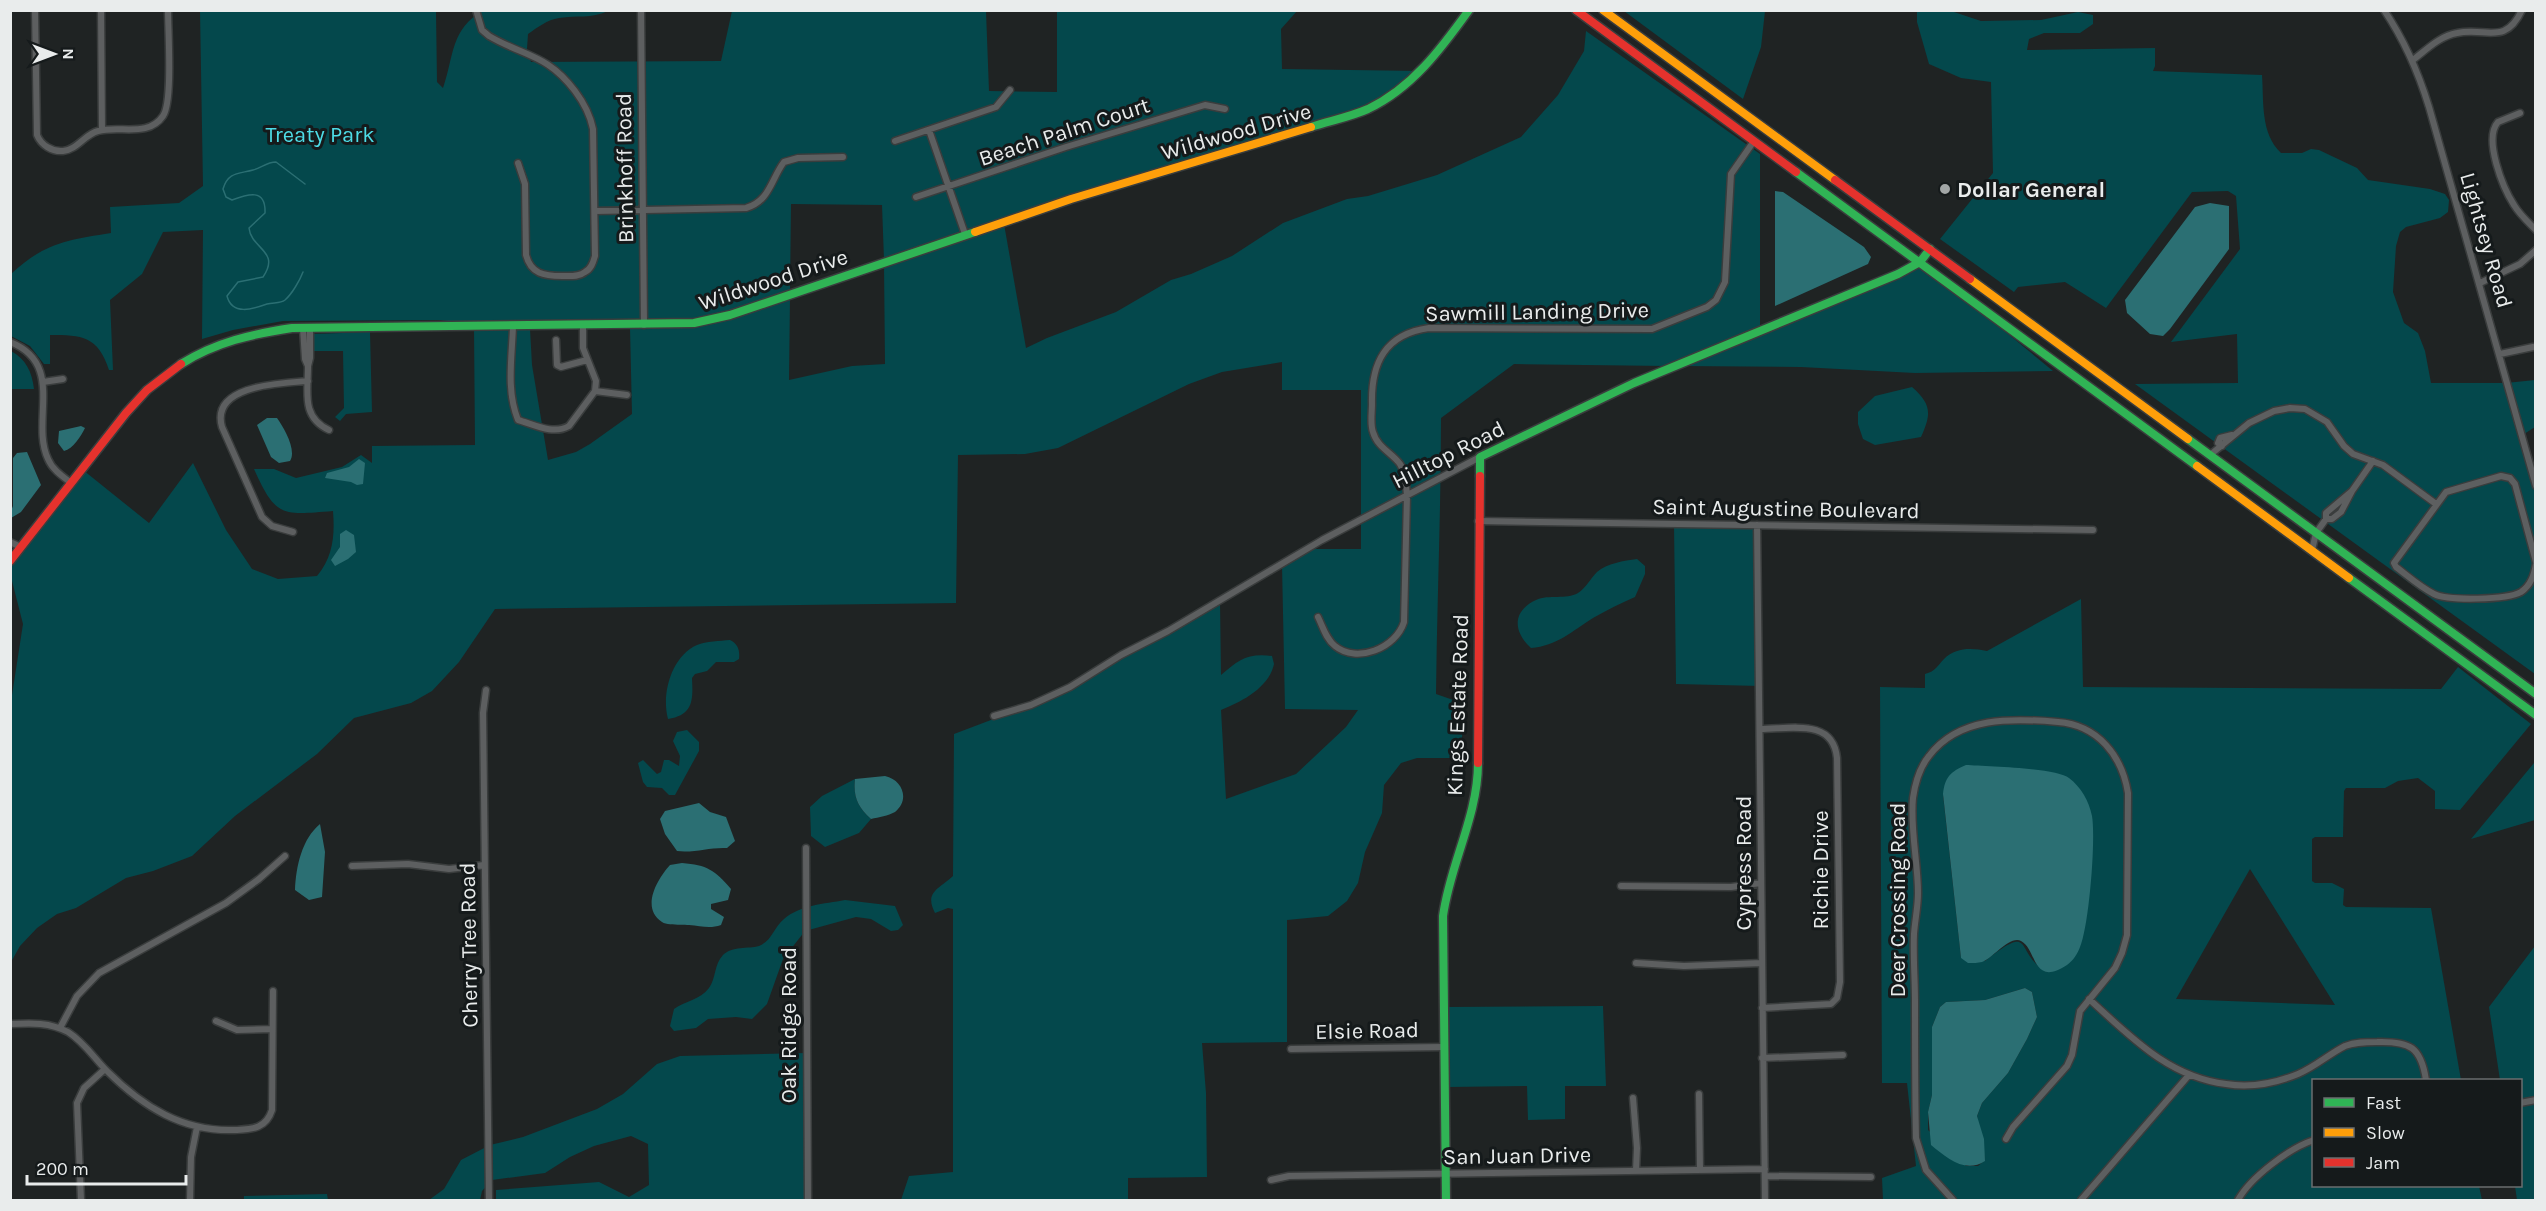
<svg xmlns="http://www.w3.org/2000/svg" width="2546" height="1211" viewBox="0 0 2546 1211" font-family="Karla,sans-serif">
	<rect width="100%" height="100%" fill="#1f2323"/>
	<path fill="#04484c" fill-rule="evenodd" d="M484,10L608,11C591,19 577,15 559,18C547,20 538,27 528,34L527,49L531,62L721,61L732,11H986L989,91L1057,92V11H1297L1281,29L1282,69L1419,71L1407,82L1372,104L884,259L882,205L791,204L790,291L729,312L693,320L470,324L440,320L283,321L233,330L202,339L203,230L163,232L142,274L110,300L113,370H109C98,336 82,335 50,335V364H44L30,346L11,336V274C44,243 67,240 111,233L110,207L179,203L203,186L200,11H436L437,82L443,88C454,57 450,29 484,10Z
		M1624,11H1765L1761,47L1743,99Z
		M1917,11H1951L1981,21L2041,20L2078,12L2093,15V24L2080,33H2044L2029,39L2027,50L2155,48V66L2153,71L2262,75C2264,101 2260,133 2281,153H2302L2311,149L2319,150L2357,168L2368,180L2430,189L2445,194L2449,200L2448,212L2440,218L2406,227L2400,232L2396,246L2393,292L2404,323L2418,333L2425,351L2431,383H2506L2535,380V427L2521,436L2535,488V674L2135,384L2238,383L2237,334L2171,342L2240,249L2236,196L2228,191L2192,192L2106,308L2065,282L2018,287L2014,292L1940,239L1993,173L1991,82L1961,78L1929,64L1917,22Z
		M1586,31L1760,154V327L1667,366L1514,364L1441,418C1441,510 1437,602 1436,694L1459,702L1464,711L1461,751L1450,758H1417L1401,763L1384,785L1382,813L1365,852L1358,883L1347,901L1328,916L1287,920V1042L1202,1043L1206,1093L1207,1177L1128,1178V1200H901L909,1176L953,1172V909L948,908L935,913C924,892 939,889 953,876L954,734L1062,693L1220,601L1221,675C1239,660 1247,653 1272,656L1274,664C1269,688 1241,702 1221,710L1226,799L1296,774L1346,727L1358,710L1285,709L1282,565L1309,549H1361V390H1282V362L1222,372L1189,384L1058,448L1025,454L958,455L956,603L495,609L459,662L432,691L411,703L354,718L317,754L235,816L192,856L153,871L126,878L76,908L57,914L37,928L20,946L11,962L10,708L23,624L11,577L10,566L83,470L149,523L193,463L226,530L252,569L278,579L317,576C333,557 335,535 333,511C282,515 276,518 254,469H274L296,478L342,467L361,455L372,463V446L475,445L474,329H530L532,365L548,460L576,452L590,444L632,414L630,328L676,327L790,297L789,380L852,366L885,364L884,265L1004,224L1026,348L1047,338L1116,312L1171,280L1191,274L1232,256L1283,223L1347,199L1368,196L1437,175L1521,137L1558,95L1584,51Z
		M1918,267L1990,319L2053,371L1915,373L1801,367L1680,366Z
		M370,332L372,412L346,414L340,421L335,417L344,408L343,351H314V334Z
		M11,351C26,359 32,372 34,389H11Z
		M1912,387C1931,404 1932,413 1921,437L1875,445L1863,439L1858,424V412L1875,396Z
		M1674,524L1760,526L1761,686L1676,684Z
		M1637,559L1645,566V574L1635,597C1621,603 1607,610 1593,618C1572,631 1557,646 1531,648C1513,632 1512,611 1536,600C1549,594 1566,600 1578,593C1586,588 1590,579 1597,572C1607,563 1624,561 1637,559Z
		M2081,599L2083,687L2441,689L2458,667L2531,724L2460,810L2435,809V791L2418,778L2398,781L2385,788H2346L2344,791L2343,837H2315L2312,839V881L2315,883H2332L2344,889L2343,905L2346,907L2431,908L2461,1080H2314V1186H2479L2482,1200H1883L1882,1178L1916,1166L1907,1083H1882L1880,687L1925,688V674C1936,671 1937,666 1944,659C1956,647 1972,648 1987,651ZM1943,795L2047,972C2013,953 2036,921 1985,961L1961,958ZM2250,869L2335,1005L2176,999ZM2025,988L2032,992L2037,1017L2027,1039L2008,1073L1982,1103L1977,1116L1985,1160L1978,1166H1966L1928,1130V1112L1932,1095V1027L1940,1007L1946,1002L1985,1000Z
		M730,640C738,644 740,650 739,659L734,662H716L707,671L695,674L692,678C693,699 694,715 668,719C661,693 672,656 697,645C706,641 720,641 730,640Z
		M687,730L699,742V751L675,795H669L662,788L647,787L643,782L638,763L643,760L657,774L661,772L664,760H669L679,766L680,756L673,741L677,732Z
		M2535,762V820L2471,839L2534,763Z
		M855,779C853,797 858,807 871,819L859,833L825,847L811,836L810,807L822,796Z
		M845,900L895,906L903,925L898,930L891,931L871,919L856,917L805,931L783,959L767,1004L752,1019L736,1017L708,1019L696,1028L674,1031L670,1026L674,1009C685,1001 700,1000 709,988C716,979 714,964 723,955C732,946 748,949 759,946C772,941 774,927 784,919C800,905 824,904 845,900Z
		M2535,946V1200H2517L2515,1186H2520V1080H2500L2489,1007Z
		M1603,1006L1606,1086H1565V1119L1528,1120L1527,1086L1448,1087L1447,1007Z
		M806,1053L807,1200H496V1190L599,1182L629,1197L649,1185L648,1144L631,1136L594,1146L570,1157L545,1173L492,1180L482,1191L480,1200H429L444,1189L461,1160L490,1145L523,1137L597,1109L623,1094L657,1064L680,1056Z
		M327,1194L328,1200H244V1196Z"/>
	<path fill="#2b6f73" d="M1775,191L1783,192L1864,247L1871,257L1868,264L1775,306Z
		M2210,203L2229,206V249L2170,329L2163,336L2150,334L2127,313L2125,300L2195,207Z
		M267,418H277C284,428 297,450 290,461L279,463L271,457L257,425Z
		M81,426L85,428C81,436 73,449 64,451L58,443L59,431Z
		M27,452L41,485L21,512L11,518V511L13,506V458L17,453Z
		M359,459L365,463L363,484L357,485L351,482L325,478L327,473L349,467Z
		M346,530L354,535L356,552L348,559L335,566L331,560L340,547V534Z
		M1966,765C1985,766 2057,768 2069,778C2081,787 2089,801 2092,816C2096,839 2089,926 2080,947C2078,953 2073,961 2067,965C2032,988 2037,949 2021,941C2010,935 1992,959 1982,962C1978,963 1973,963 1968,963L1961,958L1943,794C1945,777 1950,772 1966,765Z
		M885,776C903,780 910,800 895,812C888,816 879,817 871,819C858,807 853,797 855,779Z
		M699,803L710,812L726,817L735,841L727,848C710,847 695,853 677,851L665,834L660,819L665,811Z
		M320,824L325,852L322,897L309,900L295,890C296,866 302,839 320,824Z
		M682,863C707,865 715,870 731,889L728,900L711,904V909L724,917L721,925C710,929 701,926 689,925C682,924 668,926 662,922C640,908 658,878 670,865Z
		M2025,988L2032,992L2037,1017L2027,1039L2008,1073L1982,1103L1977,1116L1984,1139L1985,1161C1965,1174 1947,1158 1931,1145L1928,1112L1932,1095V1027L1940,1007L1946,1002L1985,1000Z"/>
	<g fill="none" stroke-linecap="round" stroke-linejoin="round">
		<path stroke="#2b6f73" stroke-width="1.5" d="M303,272C300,280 292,294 285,300C280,304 273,302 267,304C253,309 232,316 227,296L238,282L263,277C281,251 251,249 249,228L265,213C266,188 248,194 232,200L226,197L223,189C228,172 238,174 253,170C261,168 267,162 276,162L305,184"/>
		<defs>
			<path id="street" d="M35,10L37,135C41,145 52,152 63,151C77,150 85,134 98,131C120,125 148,138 163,116C173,102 168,31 168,10
				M101,10L102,130
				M476,10L482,30L489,36C525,57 547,54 575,91C584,103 590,114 593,129L595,256C593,263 591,269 585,272C579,277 570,276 562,276C544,276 531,274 526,255L525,184L518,163
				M641,10L644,325
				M2384,10C2405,41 2418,71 2429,107L2536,486
				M2413,60C2427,49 2440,36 2457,33C2487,27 2505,46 2522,10
				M2520,113L2498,122C2483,139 2503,188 2514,205C2520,215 2528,222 2536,230
				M929,130L965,234
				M895,141L996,107L1010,90
				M916,197L1066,147L1205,105L1225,109
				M595,211L746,208C770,201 771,179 784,162L798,158L843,157
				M2480,283L2520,264L2536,250
				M513,326C512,358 506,390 518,420C535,425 553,435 569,426L595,391
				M583,326V348L596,381L595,391
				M303,328L305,359L308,366L310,358V328
				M556,340L557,365L561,367L587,360
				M10,342C66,364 30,421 48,459C52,469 62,476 70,482
				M2500,354L2533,347
				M308,366C308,392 301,417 329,430
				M43,382L63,379
				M595,391L627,395
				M2222,446L2218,443L2220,438L2232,435
				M2210,455L2249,423L2274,411L2290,408L2305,409L2327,422L2344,446L2353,454L2383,465L2436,504
				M2352,491L2373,461
				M1478,521L2093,530
				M1757,525L1765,1200
				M293,532L272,526L262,517L222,427C210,385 281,383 308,381
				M10,542L21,547
				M2312,550L2316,533L2326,519V513L2352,491L2341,512L2332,519H2326
				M2536,562L2515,484L2510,478L2501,476L2446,492L2394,563L2396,567C2408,576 2420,587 2434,594C2448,601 2507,600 2521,592C2531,585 2534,575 2536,564
				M1318,617C1323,627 1326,639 1335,646C1357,664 1396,648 1404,622L1407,496C1406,485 1406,473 1400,464C1392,453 1377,447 1373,432C1370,424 1372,413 1372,404C1371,363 1385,334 1429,328L1652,329L1707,307L1716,300L1725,282L1731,174L1754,141
				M486,690L483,713L489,1200
				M994,716L1031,705L1070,687L1121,655L1168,631L1322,540L1480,457
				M1760,729C1791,729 1833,718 1837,758L1840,982L1837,998L1831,1004L1762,1008
				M806,848L808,1200
				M352,866L408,864L449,869L484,865
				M1621,886L1731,887L1761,883
				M1636,963L1684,966L1762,963
				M2089,999C2130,1036 2168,1077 2226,1084C2250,1088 2276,1083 2298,1074C2315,1067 2329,1054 2345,1046C2355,1042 2366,1042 2377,1042C2410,1041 2421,1047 2426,1080
				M216,1021L237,1030L272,1029
				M10,1024C31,1023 50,1022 68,1032C84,1042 94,1058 107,1071C143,1107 183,1132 235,1130C252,1129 266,1129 272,1110L273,991
				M60,1028L77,996L99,973L226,903L259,879L285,856
				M1291,1049L1444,1047
				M1762,1058L1843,1055
				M1699,1094L1700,1170
				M1633,1098L1637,1148L1636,1171
				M2520,1103L2536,1100
				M1765,1176L1871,1177
				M1271,1180L1289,1176L1765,1169
				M81,1200L77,1103L84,1088L105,1069
				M190,1200L191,1157L197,1127
				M1953,1200L1926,1170L1916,1138C1915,1092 1915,1047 1915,1002C1915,979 1913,956 1914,934C1915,920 1918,907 1918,893C1918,862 1910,829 1913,798C1915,784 1920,767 1929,756C1959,716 2013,718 2058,722C2098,725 2122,756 2128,793L2127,935L2122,953L2115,968L2080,1011L2072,1055L2067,1066L2013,1127L2006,1139
				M2081,1200L2189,1075
				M2238,1200C2250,1178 2289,1148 2314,1140"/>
			<path id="fast" d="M1311,127C1329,121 1350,117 1368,109C1412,88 1441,49 1469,10
				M1796,172L2197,466
				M181,364C216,342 252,334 292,328L694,323L730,315L975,232
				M2188,439L2536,694
				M1480,476V457L1634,383L1898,274L1920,262L1930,249
				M2349,578L2536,715
				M1446,1200L1443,916C1450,864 1478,816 1478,763"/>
			<path id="slow" d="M1603,10L1835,180
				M975,232L1071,199L1311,127
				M1970,279L2188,439
				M2197,466L2349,578"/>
			<path id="jam" d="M1576,10L1796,172
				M1835,180L1970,279
				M10,561L126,413L147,390L181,364
				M1478,763L1480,476"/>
		</defs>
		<use href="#street" stroke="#3a3d3d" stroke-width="9"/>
		<use href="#fast" stroke="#3a3d3d" stroke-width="11"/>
		<use href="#slow" stroke="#3a3d3d" stroke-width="11"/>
		<use href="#jam" stroke="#3a3d3d" stroke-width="11"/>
		<use href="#street" stroke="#5d5f60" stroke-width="6"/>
		<use href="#fast" stroke="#30b455" stroke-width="8"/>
		<use href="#slow" stroke="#ff9f0a" stroke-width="8"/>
		<use href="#jam" stroke="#e5322d" stroke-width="8"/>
	</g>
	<circle fill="#a2a6a6" stroke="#151a1b" stroke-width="2" cx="1945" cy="189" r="6"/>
	<g text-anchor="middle" stroke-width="6" stroke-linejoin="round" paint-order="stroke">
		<g font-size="22" fill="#e9ecec" stroke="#151a1b">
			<text transform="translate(1064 131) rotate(-18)" y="8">Beach Palm Court</text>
			<text transform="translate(1236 131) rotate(-16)" y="8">Wildwood Drive</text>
			<text transform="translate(624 168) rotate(-91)" y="8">Brinkhoff Road</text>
			<text transform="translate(2487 240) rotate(74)" y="8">Lightsey Road</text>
			<text transform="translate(773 279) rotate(-18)" y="8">Wildwood Drive</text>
			<text transform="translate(1537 311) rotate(-1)" y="8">Sawmill Landing Drive</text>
			<text transform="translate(1448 454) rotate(-27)" y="8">Hilltop Road</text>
			<text transform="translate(1786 508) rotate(1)" y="8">Saint Augustine Boulevard</text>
			<text transform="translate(1457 705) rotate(-88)" y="8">Kings Estate Road</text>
			<text transform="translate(1743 863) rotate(-90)" y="8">Cypress Road</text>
			<text transform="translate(1820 870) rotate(-90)" y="8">Richie Drive</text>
			<text transform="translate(1897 900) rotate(-90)" y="8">Deer Crossing Road</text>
			<text transform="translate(468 945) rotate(-91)" y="8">Cherry Tree Road</text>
			<text transform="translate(788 1025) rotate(-90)" y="8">Oak Ridge Road</text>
			<text transform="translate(1367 1030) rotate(-1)" y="8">Elsie Road</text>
			<text transform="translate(1517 1155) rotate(-1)" y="8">San Juan Drive</text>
		</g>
		<g font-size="22" fill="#4ddce6" stroke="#151a1b">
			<text x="320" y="142">Treaty Park</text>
		</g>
		<g font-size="22" font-weight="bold" fill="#e9ecec" stroke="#151a1b" text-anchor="start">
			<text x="1957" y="197">Dollar General</text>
		</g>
	</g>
	<rect width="2546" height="1211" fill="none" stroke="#e9ecec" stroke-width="24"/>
	<rect x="2312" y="1079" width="210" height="108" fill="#151a1b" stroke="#6a6e6f" stroke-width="1.5"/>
	<rect x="2324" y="1098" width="30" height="9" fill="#30b455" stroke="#6a6e6f" stroke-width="1.5"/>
	<text x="2366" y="1109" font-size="18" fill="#e9ecec">Fast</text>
	<rect x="2324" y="1128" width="30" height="9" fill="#ff9f0a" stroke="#6a6e6f" stroke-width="1.5"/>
	<text x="2366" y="1139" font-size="18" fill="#e9ecec">Slow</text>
	<rect x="2324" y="1158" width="30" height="9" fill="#e5322d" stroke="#6a6e6f" stroke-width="1.5"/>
	<text x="2366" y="1169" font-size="18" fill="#e9ecec">Jam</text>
	<g transform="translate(54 54) rotate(90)" stroke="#151a1b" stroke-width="4.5" paint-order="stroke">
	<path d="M0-4.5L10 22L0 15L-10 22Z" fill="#e9ecec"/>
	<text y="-9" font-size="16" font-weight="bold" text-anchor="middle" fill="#e9ecec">N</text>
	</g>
	<path d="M27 1175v9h159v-9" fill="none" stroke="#e9ecec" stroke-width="3"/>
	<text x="36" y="1175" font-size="18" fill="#e9ecec" stroke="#151a1b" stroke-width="4.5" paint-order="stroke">200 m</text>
</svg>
